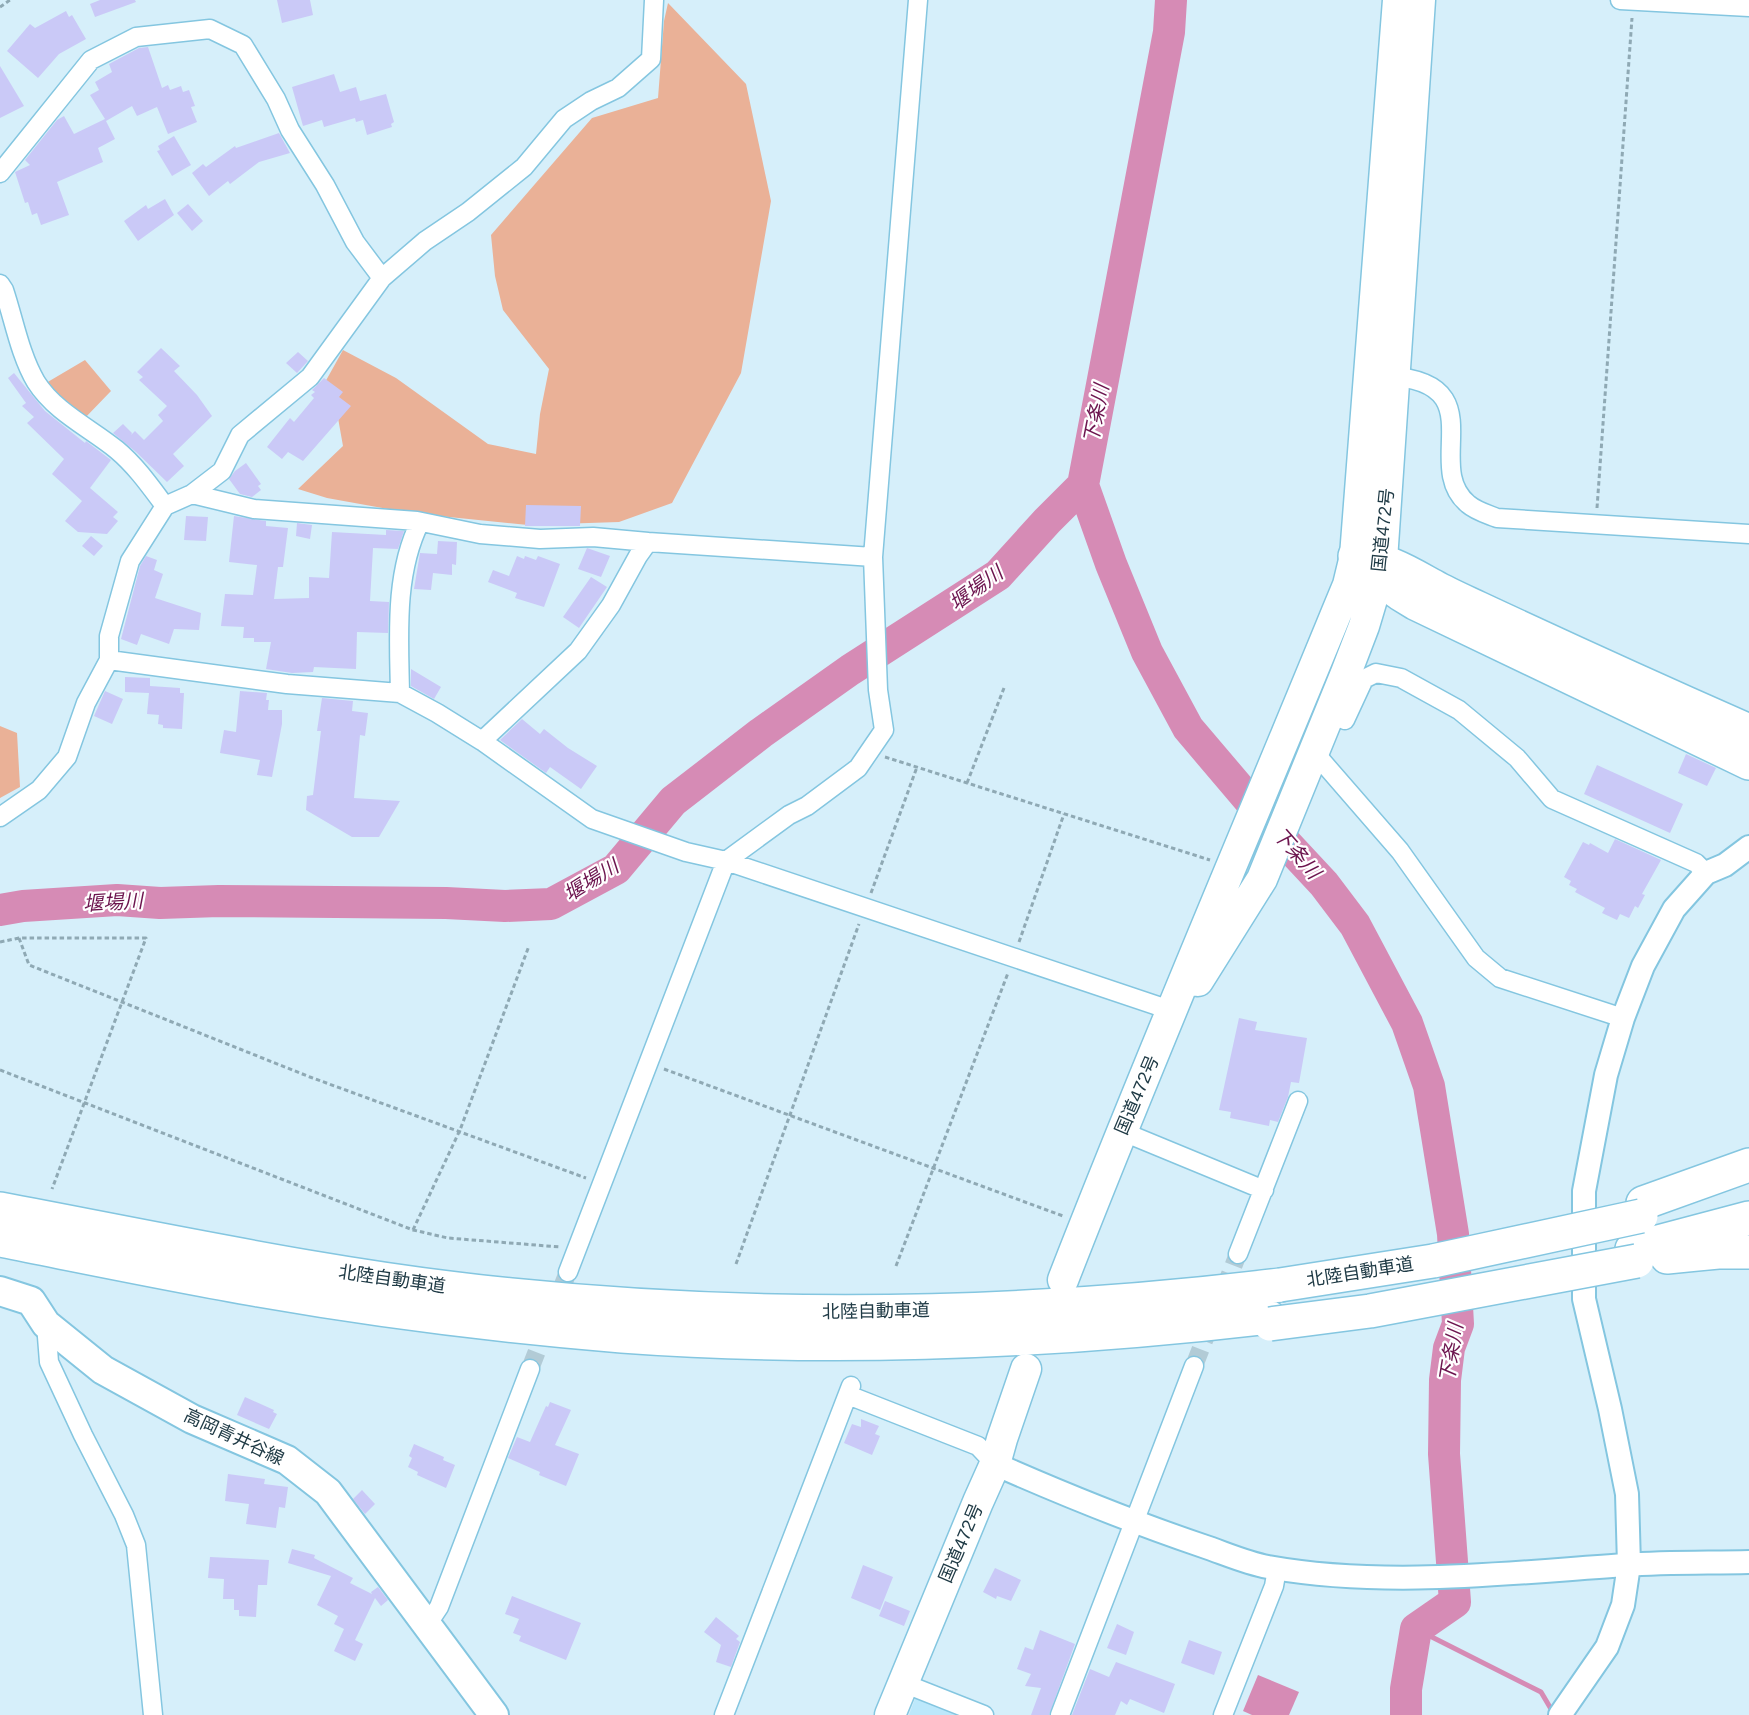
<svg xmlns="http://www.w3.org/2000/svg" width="1749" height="1715" viewBox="0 0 1749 1715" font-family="Helvetica,'Noto Sans JP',sans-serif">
	<rect width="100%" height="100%" fill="#d6effa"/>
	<path fill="#bce8fb" d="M916,1696L965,1715H909Z"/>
	<path fill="#eab197" d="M668,3L746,84L771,201L741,373L672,503L619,522L528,525L410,513L327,498L298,489L343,446L338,418L319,393L343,350L396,378L488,444L536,454L540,414L549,369L503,310L495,276L491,235L592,118L658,98L664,21Z
		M85,360L111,391L83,420L63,403L46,383Z
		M0,726L17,733L20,787L0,798Z"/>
	<path fill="#d68bb5" d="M1258,1675L1299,1692L1289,1715H1252L1243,1711Z"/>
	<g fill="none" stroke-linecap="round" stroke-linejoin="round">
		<path stroke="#d68bb5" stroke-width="5" d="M1416,1629L1541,1692L1554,1714"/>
		<path stroke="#d68bb5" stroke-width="32" d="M1171,0L1169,32L1083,485L1111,564L1147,652L1188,728L1283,840L1324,884L1355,925L1407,1023L1429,1086L1453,1234L1458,1324L1449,1348L1445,1380L1444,1454L1455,1602L1416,1629L1406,1689V1715
			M0,910L23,906L117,900L160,903L219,901L446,903L505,906L551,904L616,869L673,801L761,733L850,670L998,575L1047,521L1083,485"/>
	</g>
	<path fill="#cac9f7" d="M100,0H135L136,2L95,17L90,4Z
		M277,0H310L313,15L282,23Z
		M66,11L69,17L72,15L86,39L59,54L38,78L7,51L30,24L35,28Z
		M148,47L162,88L168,85L170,90L181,86L183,92L189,90L195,106L191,107L197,122L168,134L157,107L137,116L132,106L106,121L115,139L98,148L103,162L57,182L69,215L41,225L37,213L32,215L28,202L25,203L15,172L30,165L25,160L57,120L64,116L74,134L105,119L90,95L99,90L95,82L112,72L109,64L139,48Z
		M0,66L24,106L0,118Z
		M334,74L340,92L356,87L360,101L386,94L394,122L391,124L392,127L367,135L363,120L356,122L355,118L324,127L322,120L303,126L292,87Z
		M279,133L290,153L259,162L230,184L228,181L209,196L192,173L203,164L206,167L235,146L236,148Z
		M174,136L191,165L172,176L157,151L160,150L158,146Z
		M165,199L174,215L138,241L124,221L146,205L148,209Z
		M188,204L203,221L192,231L177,213Z
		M161,348L180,366L174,371L197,395L212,416L173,454L184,466L167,482L136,452L113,433L123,424L132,433L131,435L135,431L144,440L163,421L158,415L167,406L139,380L143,377L137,372Z
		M298,352L308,361L297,373L286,363Z
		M14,373L45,411L85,443L86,441L111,460L90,488L118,512L113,517L118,521L107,534L78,532L65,521L82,501L52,474L64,459L27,423L34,417L22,406L26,403L8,378Z
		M324,378L343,392L339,397L351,406L303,461L288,452L282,459L267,447L290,418L294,422L314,398L311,395L315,392L312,390Z
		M246,463L261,484L258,486L261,490L252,497L240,494L229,479L235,471Z
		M526,505L581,506L580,526H525Z
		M186,516L208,517L206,541L184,540Z
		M234,516L266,521V526L288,528L283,567H278L274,599L309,598V577L329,578L332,532L386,535V530L404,531L398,549L373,548L370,601L389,602L388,633L357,632L356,669L314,667L313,672L292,673L266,669L271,642H254V638H243L244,627L221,626L225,594L253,595L257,565L229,562Z
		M297,523L312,525L310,539L296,536Z
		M91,536L103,546L94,556L82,546Z
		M438,541L457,542L456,565L452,564V575L433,573L431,590L414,589L420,553L437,554Z
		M587,548L610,556L601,577L578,569Z
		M146,556L157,560L154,570L163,574L155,598L201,613L199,630L174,629L169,644L141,634L137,645L121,639L140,566Z
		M517,556L524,559L525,556L536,560L538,556L560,564L544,607L515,598L517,593L488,582L493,570L509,576Z
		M591,577L607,587L579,628L563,617Z
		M411,669L441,687L434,699L411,686Z
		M125,677L150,678V686L180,688V693H184L182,729L163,728V725L158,724L159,715L147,714L149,693L125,692Z
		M105,691L123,699L112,724L94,716Z
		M240,691L267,693L266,700H269L268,710H282V724L272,777L257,775L260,760L220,753L224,730L236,732Z
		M322,698L353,701L352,711L368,713L365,736L360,735L354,798L400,801L379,837H352L306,810L307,796L313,795L321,731H317Z
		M522,719L540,734L544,729L568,748L597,766L581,789L550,767L546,773L500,740Z
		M1686,754L1716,768L1707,786L1678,773Z
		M1597,765L1683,804L1670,833L1584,794Z
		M1615,839L1661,860L1642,894L1645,895L1638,908L1635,906L1629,918L1620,914L1617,920L1602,913L1605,908L1575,892L1577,889L1569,885L1571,881L1564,877L1583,842L1589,845L1590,843L1608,853Z
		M1239,1018L1257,1022L1255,1030L1307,1038L1299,1083L1291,1082L1288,1097L1278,1122L1270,1120L1269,1126L1230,1118L1231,1112L1219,1110Z
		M245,1397L274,1410L273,1412L277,1414L269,1429L237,1415Z
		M550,1402L571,1410L555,1445L579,1454L566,1486L539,1475L540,1472L508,1458L517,1437L530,1442L546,1406L548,1407Z
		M861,1419L879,1426L875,1434L880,1436L872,1455L844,1443L852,1424L861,1427Z
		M414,1444L444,1457L443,1460L455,1465L446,1488L417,1475L418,1472L408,1467L412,1458L409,1456Z
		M228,1474L265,1479L264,1484L288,1487L285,1508L279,1507L276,1528L246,1524L249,1504L225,1501Z
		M362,1490L375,1504L365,1514L353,1499Z
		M292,1549L315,1555L314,1558L353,1578L350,1583L372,1594L371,1592L378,1587L388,1600L381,1606L375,1598L355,1640L363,1644L355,1661L334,1651L344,1629L334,1624L338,1616L317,1605L331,1576L288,1563Z
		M210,1557L269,1560L267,1585H258L256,1617L239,1616V1610H234V1599H223L224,1579L208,1578Z
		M863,1565L893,1577L880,1610L851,1598Z
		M995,1568L1021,1580L1011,1601L997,1596L996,1599L983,1592Z
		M512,1596L581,1623L566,1660L519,1641L521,1636L513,1633L519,1619L505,1614Z
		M885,1601L910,1611L904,1626L879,1616Z
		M716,1617L739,1636L736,1639L740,1642L731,1667L716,1662L721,1645L704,1632Z
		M1117,1624L1134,1632L1126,1655L1107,1648Z
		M1040,1630L1075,1644L1049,1715H1031L1041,1688L1025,1686L1031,1674L1017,1669L1025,1647L1033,1650Z
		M1189,1640L1222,1652L1214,1675L1181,1663Z
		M1116,1662L1175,1684L1164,1713L1130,1699L1127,1705L1121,1701L1115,1715H1072L1090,1669L1109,1677Z"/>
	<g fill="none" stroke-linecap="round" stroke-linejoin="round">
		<path stroke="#b2cbd6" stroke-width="18" stroke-dasharray="18 9" stroke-linecap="butt" d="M1194,1366L1238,1254
			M530,1369L568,1272"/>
		<defs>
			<path id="minor" d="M1620,0L1749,7
				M0,173L91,60L136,37L210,29L243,45L276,99L290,130L325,185L355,242L382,278
				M0,284L4,290C14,320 20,355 36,382C55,412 90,428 117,450C136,466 150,486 165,506
				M1387,376C1497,382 1421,465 1468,504C1476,511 1487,514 1497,518L1749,534
				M192,494L254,509L417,521L480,534L540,539L593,537L648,542
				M109,660L287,684L400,693L437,713L482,741L592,819L686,852L726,861L1173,1011
				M400,693C399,637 394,574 420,522
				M1330,713L1345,720L1364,679L1376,673L1401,678L1459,710L1517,758L1552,799L1696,863L1706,873
				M482,741L578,651L611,605L638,556L648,542L873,557
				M1314,752L1400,851L1476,958L1500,978L1623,1018
				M0,817L39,790L67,757L86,703L109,660V636L130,561L165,506L192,494L222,471L240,435L310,377L382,278L425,241L468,212L524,167L564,119L591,101L618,88L651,59L654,0
				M1121,1131L1264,1190
				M1238,1254L1298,1101
				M568,1272L726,861L789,815L807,806L858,768L884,730L878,690L873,557L918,0
				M46,1324L49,1362L83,1435L124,1515L136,1545L153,1715
				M848,1395L978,1446L995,1464
				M427,1625L439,1607L530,1369
				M903,1683L984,1715
				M724,1715L851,1386
				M1060,1715L1194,1366
				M1223,1715L1274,1586L1277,1569"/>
			<path id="tertiary" d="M995,1464C1063,1494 1132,1522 1203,1546C1224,1553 1246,1563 1268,1567C1386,1588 1507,1573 1626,1565C1667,1562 1708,1563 1749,1562
				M1560,1715L1607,1647L1623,1605L1629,1565L1627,1494L1610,1409L1584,1299V1191L1606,1075L1623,1018L1643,966L1674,909L1706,873L1725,865L1749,847"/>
			<path id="primary" d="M0,1291L31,1301L46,1324L103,1370L192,1419L287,1460L328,1492L494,1715"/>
			<path id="trunk" d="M1198,981L1262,879L1346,673L1364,626L1378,579L1382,560L1420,0
				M1063,1280C1150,1056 1245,836 1336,614L1348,585L1355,556L1398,0
				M890,1715L978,1502L995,1464L1002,1439L1026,1369"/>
			<path id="motorway" d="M1355,556C1374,575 1392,590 1415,603L1749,763
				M1357,557C1389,560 1406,571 1433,586C1447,594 1463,601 1478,608C1568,650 1658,691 1749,731
				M1643,1203L1749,1165
				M0,1209C170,1241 339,1278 511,1295C767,1321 1025,1316 1280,1285
				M0,1240C86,1257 172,1275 259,1290C379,1311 500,1326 622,1336C838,1352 1054,1342 1269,1317
				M1632,1249L1749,1218
				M1667,1257L1718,1252H1749"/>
		</defs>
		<use href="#minor" stroke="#84c6e0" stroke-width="21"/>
		<use href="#tertiary" stroke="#84c6e0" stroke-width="26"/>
		<use href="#primary" stroke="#84c6e0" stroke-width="32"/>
		<use href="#trunk" stroke="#84c6e0" stroke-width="33"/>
		<use href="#motorway" stroke="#84c6e0" stroke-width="36"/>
		<path stroke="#8fa9b4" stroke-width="3" stroke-dasharray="4.5 3" stroke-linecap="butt" d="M0,7L10,0
			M1597,508L1632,18
			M885,757L1210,860
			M967,783L1004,688
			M871,893L917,767
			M19,938L29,965L310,1077L586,1178
			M0,942L19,938H146L52,1189
			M1019,942L1064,814
			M664,1069L1063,1216
			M0,1070L413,1230L448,1238L560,1247
			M413,1230L460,1130L529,946
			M736,1264L859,924
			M896,1266L1008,973"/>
		<use href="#minor" stroke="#fff" stroke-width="18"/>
		<use href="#tertiary" stroke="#fff" stroke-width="22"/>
		<use href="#primary" stroke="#fff" stroke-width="28"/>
		<use href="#trunk" stroke="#fff" stroke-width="30"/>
		<use href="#motorway" stroke="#fff" stroke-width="33"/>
		<defs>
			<path id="motorway-bridge" d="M1280,1285L1433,1261L1641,1216
				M1270,1324L1370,1311L1637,1261"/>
		</defs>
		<use href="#motorway-bridge" stroke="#84c6e0" stroke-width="36" stroke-linecap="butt"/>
		<use href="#motorway-bridge" stroke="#fff" stroke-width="33"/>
	</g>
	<g text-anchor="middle" stroke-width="4.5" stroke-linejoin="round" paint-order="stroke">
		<g font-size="18" fill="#203b46" stroke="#fff">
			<text transform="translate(1383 530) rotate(-84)" y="6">国道472号</text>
			<text transform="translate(1137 1095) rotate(-67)" y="6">国道472号</text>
			<text transform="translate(1360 1272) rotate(-9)" y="6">北陸自動車道</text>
			<text transform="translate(392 1279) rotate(8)" y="6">北陸自動車道</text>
			<text transform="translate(876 1311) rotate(-1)" y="6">北陸自動車道</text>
			<text transform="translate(234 1437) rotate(25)" y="6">高岡青井谷線</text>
			<text transform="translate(961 1543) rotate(-67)" y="6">国道472号</text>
		</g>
		<g font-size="20" font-style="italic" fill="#6c144e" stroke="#fff">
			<text transform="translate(1096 414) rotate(-79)" y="7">下条川</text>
			<text transform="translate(976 588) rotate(-36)" y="7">堰場川</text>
			<text transform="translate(1297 853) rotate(49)" y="7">下条川</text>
			<text transform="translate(591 880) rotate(-32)" y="7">堰場川</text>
			<text transform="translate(113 902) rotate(-3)" y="7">堰場川</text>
			<text transform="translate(1451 1353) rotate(-81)" y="7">下条川</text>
		</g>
	</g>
</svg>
